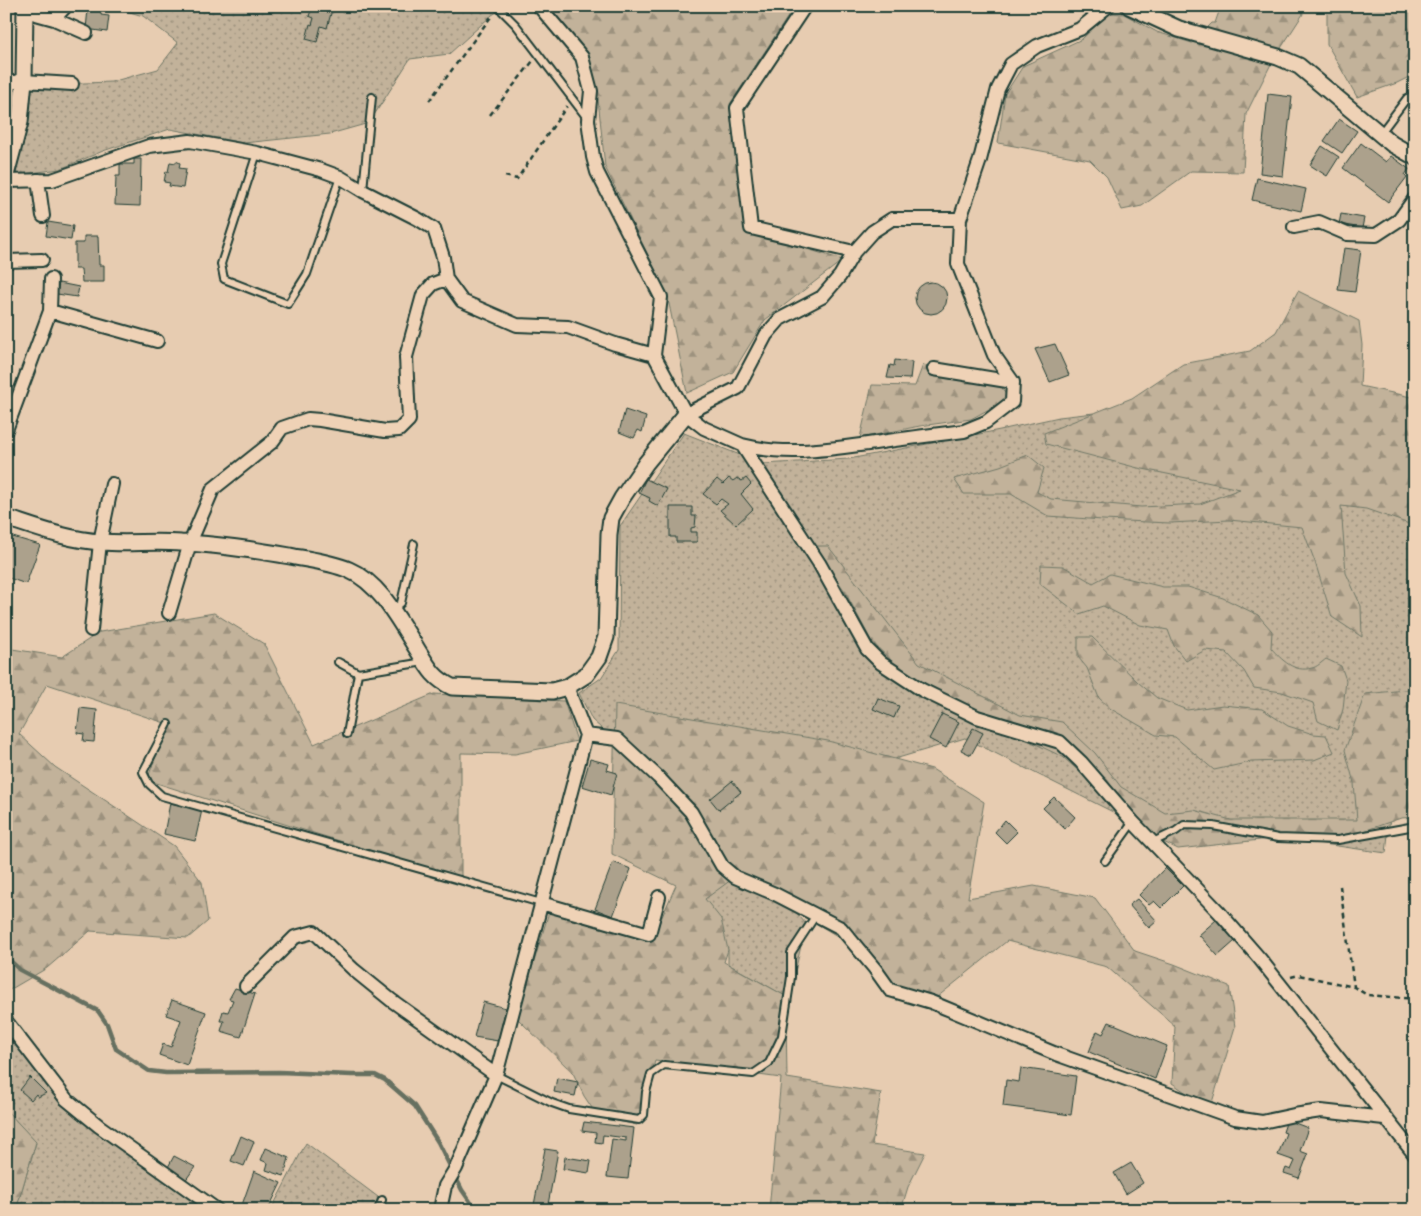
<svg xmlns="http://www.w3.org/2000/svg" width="1421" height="1216" viewBox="0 0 1421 1216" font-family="Kalam,sans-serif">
	<defs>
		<pattern id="green-dots" width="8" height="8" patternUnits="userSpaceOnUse" patternTransform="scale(1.25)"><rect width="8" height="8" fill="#c2b29a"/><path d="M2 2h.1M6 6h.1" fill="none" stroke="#9d927e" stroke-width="1.8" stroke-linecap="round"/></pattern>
		<pattern id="forest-firs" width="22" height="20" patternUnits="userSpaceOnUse" patternTransform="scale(1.25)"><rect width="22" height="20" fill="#c2b29a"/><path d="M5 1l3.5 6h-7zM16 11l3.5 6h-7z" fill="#9d927e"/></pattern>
	</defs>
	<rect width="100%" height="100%" fill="#e7ccb1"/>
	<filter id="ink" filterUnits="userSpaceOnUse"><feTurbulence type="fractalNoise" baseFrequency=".02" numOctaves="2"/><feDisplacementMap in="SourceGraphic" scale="10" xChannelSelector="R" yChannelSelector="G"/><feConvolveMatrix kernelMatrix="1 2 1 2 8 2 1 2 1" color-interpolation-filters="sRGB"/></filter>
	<g filter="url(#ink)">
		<path fill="url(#green-dots)" stroke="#707867" d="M110,6H507L492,15L449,54L410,59L369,123L330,134L244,143L170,129L103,151L60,169L16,175L30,85L111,82L158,69L178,43L143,16Z
			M1304,389L1415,432V758L1395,770L1386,853L1261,835L1153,842L1133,822L965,738L858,770L650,772L592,720L579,693L601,678L619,650L620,526L684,433L763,464L849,459L1000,430L1059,417Z
			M733,875L794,910L806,924L789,998L728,964V950L704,899Z
			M6,1025L74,1116L216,1210H16L36,1143L6,1110Z
			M306,1143L378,1197L373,1210H271Z"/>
		<path fill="url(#forest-firs)" stroke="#707867" d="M545,6H795L730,104L745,230L843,260L765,320L733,372L687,393L667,294L605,167L598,99Z
			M1221,6H1301L1303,14L1272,62L1246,114L1243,172L1191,171L1142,206L1122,210L1107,177L1090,160L998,143L1005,94L1023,66L1082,39L1109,13L1124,14L1157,32L1192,43L1212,23H1215Z
			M1327,6H1415V74L1397,83L1357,97L1327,44Z
			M1298,291L1359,321L1362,345L1360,386L1411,397L1415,389V526L1366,509L1341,506L1346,573L1361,606L1362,637L1332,617L1315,562L1302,527L1229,520L1170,523L1103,520L1048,516L1011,494H964L954,479L1000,466L1028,455L1044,468L1037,492L1051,499L1141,507L1200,504L1240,489L1138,468L1046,444L1044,433L1132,398L1183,364L1250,351L1276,332Z
			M923,365L996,376L1006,395L1000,403L971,419L920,426L860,438L872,385L915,386Z
			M814,546H828L919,663L1020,715L1062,722L1095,753L1121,787L1165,813L1194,810L1231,820H1357L1354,783L1345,750L1365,694L1415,689V817L1401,818L1338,840L1278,838L1178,849L1151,836L1063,757L922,690L872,642L844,590Z
			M1041,565L1063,566L1093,583L1110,574L1163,587H1188L1223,598L1258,615L1272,631L1271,648C1282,660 1294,673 1312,668C1317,667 1322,662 1326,659L1341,666L1346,680L1343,709L1337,730L1318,721L1313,703L1282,692L1254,688L1244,671L1226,652L1205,650L1186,661L1174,646L1168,630L1140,625L1103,606L1079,614L1040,584Z
			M214,613L264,644L314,744L434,694L564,701L577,741L515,754L461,753V878L297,828L147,780L168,724L47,684L19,734L55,767L174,846L202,882L208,921L188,938L90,931L47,968L6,992V648L62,657L100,632Z
			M1078,637H1092L1139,683L1157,698L1187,710L1223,705L1262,709L1288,726L1313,734L1326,735L1334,752L1314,760L1251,762L1214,770L1175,737L1156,735L1111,709L1099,698L1087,668L1078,657Z
			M615,705L828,741L932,769L984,802L968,898L1034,886L1095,898L1135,951L1174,964L1229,986L1235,1027L1210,1109L1172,1083L1175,1026L1107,967L1007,941L931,1002L890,990L839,937L731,873L735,877L705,899L721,919L728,950L724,962L789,998L786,1014L787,1078L881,1093L872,1145L925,1153L908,1187L901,1210H769L781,1078L655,1061L637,1125L598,1117L584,1096L573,1073L517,1018L549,912L654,935L676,885L612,854Z
			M6,1110L36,1142L16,1210H6Z"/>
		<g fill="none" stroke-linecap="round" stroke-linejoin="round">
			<path stroke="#666f60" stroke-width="4.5" d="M6,957L20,970L98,1011L107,1024L116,1049L149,1071L166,1073L279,1072L352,1075H375L385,1080L415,1106L438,1142L462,1190L476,1210
				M1163,1210L1178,1206L1188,1210"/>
		</g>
		<path fill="#aca18c" stroke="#1f3d34" d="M317,6H333L327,28L321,26L317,42L306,39L310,24L312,25L314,18L309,16L312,8L316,9Z
			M88,9L101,10V15L109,16L107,32L86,29Z
			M1268,94L1292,97L1283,176L1260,173Z
			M1339,119L1357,131L1342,153L1324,141Z
			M1361,143L1386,162L1391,156L1409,169L1405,175L1407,177L1388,202L1343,168Z
			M1322,146L1339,157L1327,176L1310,165Z
			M134,159H141L140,206L115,205L116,176H120V164H134Z
			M176,161L180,163L179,168L186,169L183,188L169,186L170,183L164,182L166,171L168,172L170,162L176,163Z
			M1257,178L1306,189L1301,211L1252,200Z
			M1341,214L1364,218L1362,228L1339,224Z
			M48,222L73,226L71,240L46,236Z
			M84,236H98L99,265H104V282H82L81,269H75V243H84Z
			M1344,248L1361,250L1355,292L1338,290Z
			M915 298a16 16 0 1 1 32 0a16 16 0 1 1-32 0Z
			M59,283L79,287L77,297L57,294Z
			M1055,344L1069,375L1050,382L1035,349Z
			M895,360L912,362L910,379L887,378L890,365L894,366Z
			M625,410L646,417L642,432L638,430L634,438L619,432Z
			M729,478L733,481L737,478L742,481L746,478L751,484L741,494L753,509L736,525L720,510L728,504L721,499L716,504L703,494L717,479L723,484Z
			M646,479L667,489L658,506L649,501L650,498L639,493Z
			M670,507H692V516H696L695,527L691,528V532H697V542H676V537H670Z
			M6,535L40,545L26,584L6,577Z
			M878,698L899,706L894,718L873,709Z
			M80,708L97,710L94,742L83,741L84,734L77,733Z
			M942,714L959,722L946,748L929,739Z
			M973,728L983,733L971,755L961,750Z
			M590,759L609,764L607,770L617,773L611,795L582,786Z
			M732,781L741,792L719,810L710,799Z
			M1054,797L1075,817L1065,829L1043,808Z
			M170,803L202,810L195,841L164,834Z
			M1005,820L1017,832L1006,843L995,832Z
			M613,862L631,869L613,916L595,909Z
			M1165,868L1183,886L1161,908L1154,901L1149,905L1139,895Z
			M1137,899L1157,921L1149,928L1129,905Z
			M1216,920L1235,941L1218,956L1199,935Z
			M235,988L255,994L241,1037L221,1031L224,1021H220L223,1011L228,1012L233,1000L229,999Z
			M172,1000L206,1012L187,1065L159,1055L163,1044L171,1047L181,1020L166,1015Z
			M483,1002L506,1008L498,1041L474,1037Z
			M1109,1022L1167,1046L1155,1079L1089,1052L1097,1031L1103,1034Z
			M1021,1068L1076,1076L1071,1115L1003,1106L1006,1080L1019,1082Z
			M30,1077L46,1093L38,1097L36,1094L31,1100L20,1090Z
			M557,1078L578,1082L575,1096L554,1092Z
			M1287,1120L1308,1128L1300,1151L1308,1154L1299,1178L1284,1173L1286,1168L1291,1170L1295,1161L1278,1155L1286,1133L1283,1132Z
			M584,1122L634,1128L628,1179L607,1177L612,1139L626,1141V1138L603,1135L602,1143L595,1142L596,1133L582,1131Z
			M241,1136L254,1142L244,1166L231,1161Z
			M266,1148L289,1158L284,1176L266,1170L268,1163L261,1160Z
			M545,1149L558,1151L547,1210H533Z
			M174,1156L195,1167L185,1181L167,1169Z
			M565,1157L591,1161L589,1173L563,1169Z
			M1131,1163L1143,1183L1126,1194L1114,1173Z
			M254,1171L281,1183L268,1210H254L242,1205Z"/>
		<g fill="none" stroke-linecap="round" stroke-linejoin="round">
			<defs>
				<path id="service" d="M497,6L516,25L587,118
					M1380,134L1407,98L1415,96
					M257,153L221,264L224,279L288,304L307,274L340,177
					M363,190L372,97
					M393,610L401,603L414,544
					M338,662L358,673L424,662
					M168,724L143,772L149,784L162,796L541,903
					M347,734L358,673
					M1153,842L1176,831L1184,825L1213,826L1278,838L1338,840L1415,826
					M1105,861L1133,822
					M496,1075L552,1103L569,1109L639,1120L644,1115L646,1092L651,1074L664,1065L753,1074L769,1063L782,1036L791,977V953L816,915
					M378,1210L382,1200"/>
				<path id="minor" d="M539,6L582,57L591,91L588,120L593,157L597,172L661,297L654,355L686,414L704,428L742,445L819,563L867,649L881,663L922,690L977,717L1060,742L1081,762L1133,822L1219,912L1260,959L1415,1155
					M805,6L737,108L751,228L854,252L872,232L892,219H960
					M25,11L54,19L66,6
					M54,19L86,33
					M6,83L24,81L72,84
					M38,180L43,216
					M6,181L52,180L149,146L190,141L257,153L321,170L340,177L363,191L418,219L434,229L443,257L446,279L462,301L517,325L568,327L615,344L654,355
					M1294,227L1319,222L1347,234L1376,235L1399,220L1415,198
					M6,261L42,260
					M50,311L51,279
					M934,369L1013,382
					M686,414L738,388L766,335L780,319L822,297L840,276L854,252
					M6,430L50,311L157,341
					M742,445C785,456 824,450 868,444C900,439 932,435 964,431L986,422L1012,402L1013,382L994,355L958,264L960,219L980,160L998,89L1011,64L1037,46L1080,29L1108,6
					M169,613L190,543L213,489L272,442L282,428L308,419L320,420L385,431L399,430L409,420L406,357L423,295L433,284L446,279
					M91,630L100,542L112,484
					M586,735L617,739L658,777L691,812L722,866L735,877L775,894L841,928L875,969L890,990L931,1002L1056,1054L1235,1118L1262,1122L1294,1115L1321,1111L1384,1118
					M541,903L649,934L659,897
					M246,986L295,937L314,932L354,970L391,1000L496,1075
					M6,1021L66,1099L99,1126L217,1210
					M443,1210L441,1205L445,1186L456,1168L496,1075L586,735L567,687"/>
				<path id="tertiary" d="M1129,6L1179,29L1278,57L1299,66L1392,144L1415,157
					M6,175L20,122L24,81L25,6
					M6,518C37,528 68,540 101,542C128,544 154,541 181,543C217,544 254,550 290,556C310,560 330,562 349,570C380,583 400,622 417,649C428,667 433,678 452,687L552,691L567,687L586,675L599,657L606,637L609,534L611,518L622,498L646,463L686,414"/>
			</defs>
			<use href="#service" stroke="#1f3d34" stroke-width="10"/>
			<use href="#minor" stroke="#1f3d34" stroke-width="16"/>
			<use href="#tertiary" stroke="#1f3d34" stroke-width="19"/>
			<path stroke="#1f3d34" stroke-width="2.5" stroke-dasharray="5 4" stroke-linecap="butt" d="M429,101L493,14
				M490,115L533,61
				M505,176L517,179L567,106
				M1340,886L1354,987
				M1291,977L1299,975L1354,987L1367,995L1415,999"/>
			<use href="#service" stroke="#efd2b6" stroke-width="6"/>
			<use href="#minor" stroke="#efd2b6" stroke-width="12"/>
			<use href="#tertiary" stroke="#efd2b6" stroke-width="15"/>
		</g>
	</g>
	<rect width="1421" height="1216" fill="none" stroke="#efd2b6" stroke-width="25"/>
	<rect x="12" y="12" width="1396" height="1191" fill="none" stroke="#1f3d34" stroke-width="2" filter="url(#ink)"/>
</svg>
